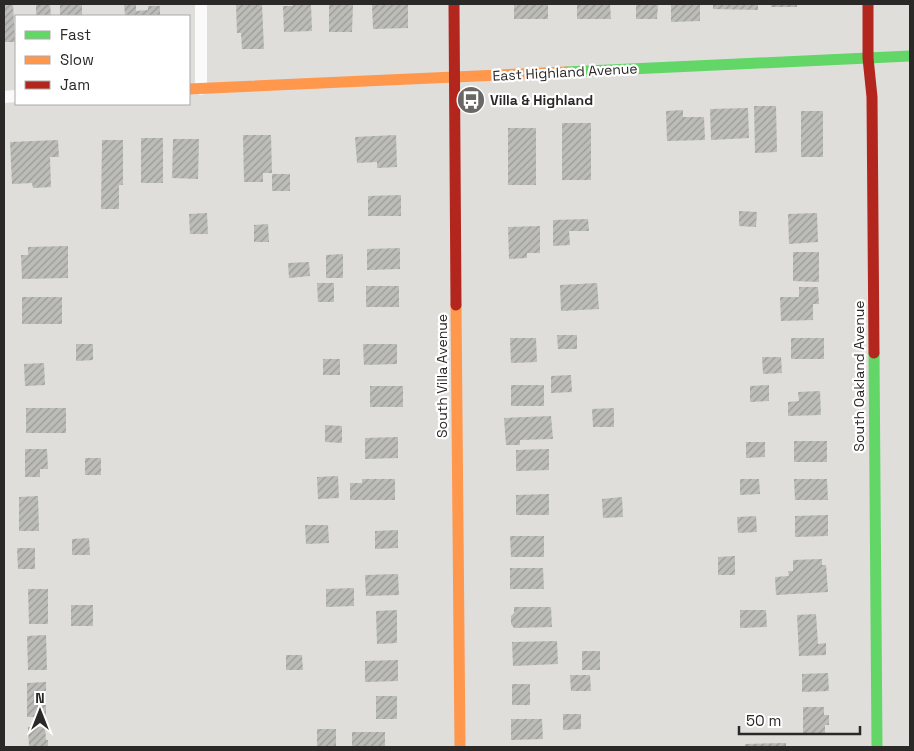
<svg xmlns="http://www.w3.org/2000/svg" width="914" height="751" viewBox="0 0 914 751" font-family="'Space Grotesk',sans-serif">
	<defs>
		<pattern id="building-hatch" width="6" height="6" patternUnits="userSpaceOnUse" patternTransform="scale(1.25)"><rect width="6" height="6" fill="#bcbcb9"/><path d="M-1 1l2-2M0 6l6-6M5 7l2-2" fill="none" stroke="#999996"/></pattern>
	</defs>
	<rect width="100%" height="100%" fill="#dfdedb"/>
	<path fill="url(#building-hatch)" d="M4,4H13L15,42H4Z
		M36,4H50L51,16H36Z
		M60,4H82V16H60Z
		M124,4H136V11L148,10V6H160V16H125Z
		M262,4L264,49H242L241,33H237L236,5Z
		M293,4H311L312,31L284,32L283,6H293Z
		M329,4H353L352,32H329Z
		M382,4H408V28L373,29L372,5Z
		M514,4H548V19H514Z
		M577,4H610L611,19H577Z
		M636,4H658L657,19H636Z
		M671,4H700V21L671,22Z
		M713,4H758V10L713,9Z
		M771,4H797V7H771Z
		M754,106H776L777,152L755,153Z
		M748,108L749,138L711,140L710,109Z
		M683,110V117H704L705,140L667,141L666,111Z
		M801,111H823V157H801Z
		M562,123H591V180H562Z
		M508,128H536V185H508Z
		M243,135H271L272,173H263V182H244Z
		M396,135L397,167L377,168V162L357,163L355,137Z
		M141,138H163V183H141Z
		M173,139H199L198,179L172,178Z
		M58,140L59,157H50L51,187L33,188L32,183L12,184L10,142Z
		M102,140H123V185H119V209H101Z
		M272,174H290V191H272Z
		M401,195V216H368V196Z
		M739,211L757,212L756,227L739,226Z
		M207,213L208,234H190L189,214Z
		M817,213L818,242L789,244L788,214Z
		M588,219L589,231H569L570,245L553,246V220Z
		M268,224L269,242H254V225Z
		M540,226V253H527V258L509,259L508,227Z
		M68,246V278L22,279L21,255H28V247Z
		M400,248V269L367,270V249Z
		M793,252H819V282L793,281Z
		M343,254V278H326V255Z
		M309,262L310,276L289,278L288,263Z
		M317,283H334V302H318Z
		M597,283L599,309L561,311L560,285Z
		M366,286H399V307H366Z
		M799,287H818L819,304H813V320L781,321L780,297H799Z
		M22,297H62V324H22Z
		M557,335H577V349H558Z
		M510,338H536L537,362L511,363Z
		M791,338H824V359H791Z
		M76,344H93V360L76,361Z
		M363,344H397V364L364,365Z
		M762,357H781L782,373L763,374Z
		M323,359H340V375H323Z
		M44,363L45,385L25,386L24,364Z
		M571,375L572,392L551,393V376Z
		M511,385H544V406H511Z
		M769,385V401L750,402V386Z
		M370,386H403V407H370Z
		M820,391L821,415L788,416V402L799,401L798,392Z
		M26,408H66V433H26Z
		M614,408V427H593L592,409Z
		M551,416L553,439L520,440V445H506L504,418Z
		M325,425L342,426V443L325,442Z
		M398,437V458L365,459V438Z
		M794,441H827V462H794Z
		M746,442H765V457L746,458Z
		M25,449H47L48,469H40V477H25Z
		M549,449V470L516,471V450Z
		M85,458H101V475H85Z
		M338,476L339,498L318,499L317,477Z
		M362,479H395V500H350V483H362Z
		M740,479H759L760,494L740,495Z
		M794,479H827L828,500H795Z
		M549,494V515H516V495Z
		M38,496L39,531H19V497Z
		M622,497L623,517L603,518L602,499Z
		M828,515V536L795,537V516Z
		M756,516L757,532L738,533L737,517Z
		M305,525H328L329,543L306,544Z
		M398,530V548L375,549V531Z
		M510,536H544V557H511Z
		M89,538L90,555H72V539Z
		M17,548H35V569H18Z
		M735,556V575H718V557Z
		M822,559V565H826L828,592L776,595L775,577L789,576L788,571H793V560Z
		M510,568H543L544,589H510Z
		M398,574L399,595L366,596L365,575Z
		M354,588V606L326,607V589Z
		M28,589H48V624H29Z
		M71,605H93V626H71Z
		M514,607H551L552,627L514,628L511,624V616L514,613Z
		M397,610V643L377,644L376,611Z
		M740,610H766L767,627L740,628Z
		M816,614L818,644L826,643V655L799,656L797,615Z
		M46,635L47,670H28L27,636Z
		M557,641L558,664L513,666L512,642Z
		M582,651H600V670H582Z
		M286,655H302L303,670H286Z
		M398,660V681L365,682V661Z
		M828,673L829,691L802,692V674Z
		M570,675H590L591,691H571Z
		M46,682V717H27V683Z
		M512,684H530V705H512Z
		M376,696H397V719H376Z
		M803,707H824V715H829V725H825V734H803Z
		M563,714H581V729L563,730Z
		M511,719H542L543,739L511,740Z
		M28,727H45L46,740H48V747H29Z
		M317,729H336V747H317Z
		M352,732H385V747H352Z
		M786,743V747H745V744Z"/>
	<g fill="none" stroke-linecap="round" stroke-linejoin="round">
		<path stroke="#fafafa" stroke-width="12" d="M201,4V89
			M4,97L16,96"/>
		<path stroke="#63d668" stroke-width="11" d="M566,72L910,56
			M874,353L877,747"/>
		<path stroke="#ff974d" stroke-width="11" d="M189,89L566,72
			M456,305L460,747"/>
		<path stroke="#b3261e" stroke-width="11" d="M454,4L456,305
			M868,4V58L872,97L874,353"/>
	</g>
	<defs>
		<symbol id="bus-disc" viewBox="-11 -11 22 22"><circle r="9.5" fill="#696866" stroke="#fff"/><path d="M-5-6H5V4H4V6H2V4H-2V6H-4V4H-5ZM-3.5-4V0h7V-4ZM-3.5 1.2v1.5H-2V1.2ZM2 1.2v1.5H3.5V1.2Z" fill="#fff"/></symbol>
	</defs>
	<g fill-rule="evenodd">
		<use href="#bus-disc" x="455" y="84" width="32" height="32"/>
	</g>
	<g text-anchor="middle" stroke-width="4.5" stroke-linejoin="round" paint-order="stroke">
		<g font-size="14" fill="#2a2927" stroke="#fff">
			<text transform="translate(565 72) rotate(-3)" y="5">East Highland Avenue</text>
			<text transform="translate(442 376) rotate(-90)" y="5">South Villa Avenue</text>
			<text transform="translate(859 376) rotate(-90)" y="5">South Oakland Avenue</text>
		</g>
		<g font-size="14" font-weight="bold" fill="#2a2927" stroke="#fff" text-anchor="start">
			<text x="490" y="105">Villa &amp; Highland</text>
		</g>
	</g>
	<rect width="914" height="751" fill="none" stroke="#2a2927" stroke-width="10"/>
	<rect x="15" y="15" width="175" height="90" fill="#ffffff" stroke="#aaa9a9"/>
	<rect x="25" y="31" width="25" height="8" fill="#63d668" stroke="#aaa9a9"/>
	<text x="60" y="40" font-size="15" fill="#2a2927">Fast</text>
	<rect x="25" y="56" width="25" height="8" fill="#ff974d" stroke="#aaa9a9"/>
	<text x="60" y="65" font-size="15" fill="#2a2927">Slow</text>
	<rect x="25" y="81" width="25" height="8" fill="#b3261e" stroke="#aaa9a9"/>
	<text x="60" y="90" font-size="15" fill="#2a2927">Jam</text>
	<g transform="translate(40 711)" stroke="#ffffff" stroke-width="4" paint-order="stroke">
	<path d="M0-4L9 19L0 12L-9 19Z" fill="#2a2927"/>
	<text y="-8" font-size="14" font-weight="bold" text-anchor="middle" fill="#2a2927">N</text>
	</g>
	<path d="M739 726v8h121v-8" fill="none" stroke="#2a2927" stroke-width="2.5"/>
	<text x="746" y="726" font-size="15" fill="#2a2927" stroke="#ffffff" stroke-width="4" paint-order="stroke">50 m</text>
</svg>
